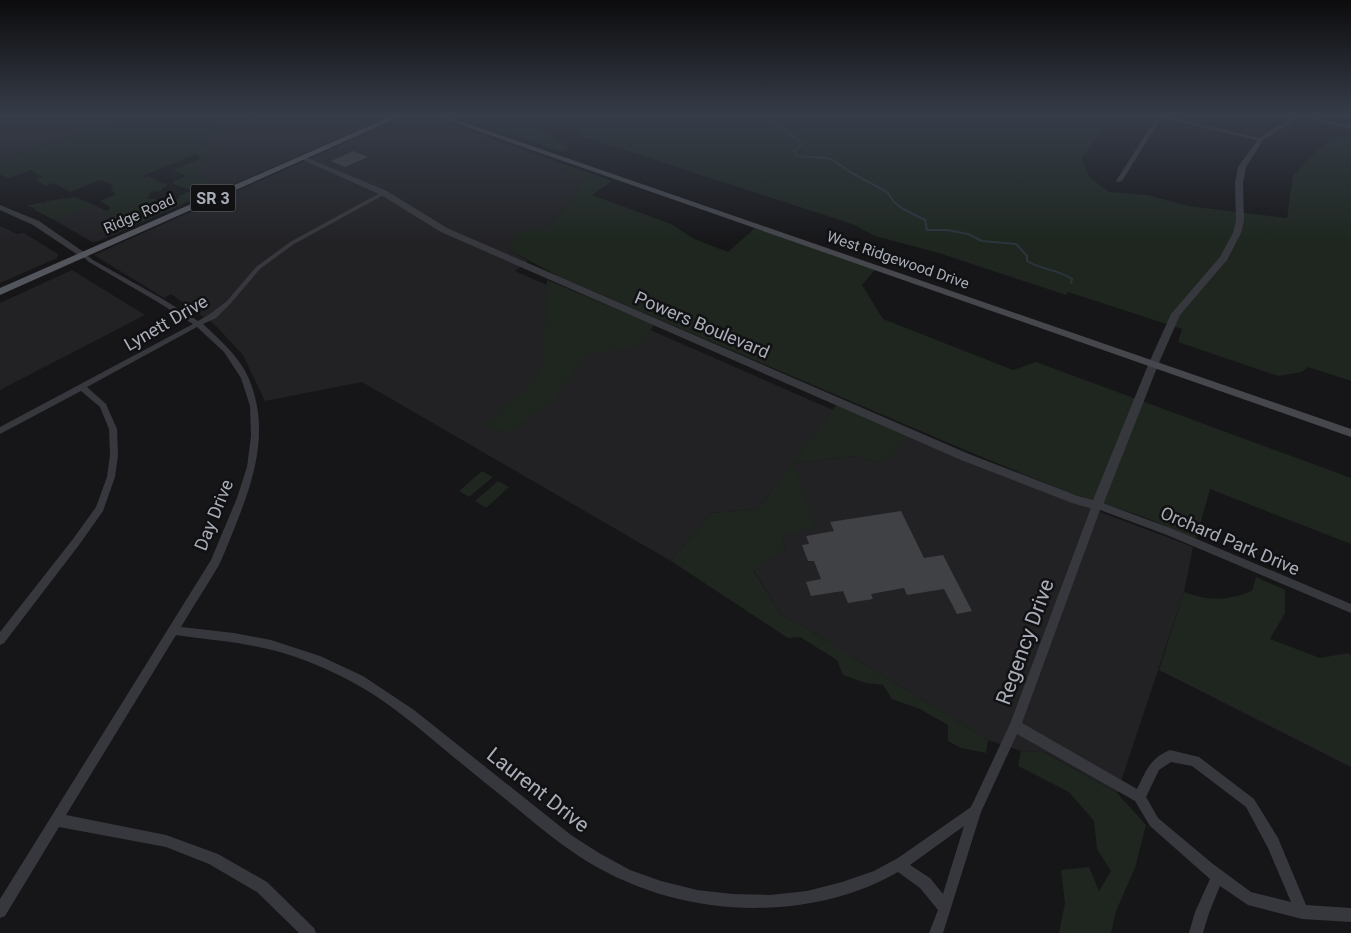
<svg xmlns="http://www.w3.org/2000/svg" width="1351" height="933" viewBox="0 0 1351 933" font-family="Roboto,sans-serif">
	<rect width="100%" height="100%" fill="#161618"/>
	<path fill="#222225" d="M0,115H131L0,161Z
		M199,115H392L218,191L195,179L193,170L211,149L200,142L208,135L227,127Z
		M407,115H425L564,164L559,167L581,178L577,193L546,229L511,251L528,261L515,271L833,410L793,463L853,456L879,462L909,435L978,466L1193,547L1184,592L1117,793L1045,752L1021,751L988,740L799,624L782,616L753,569L785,549L783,534L793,463L758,509L711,513L671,561L362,382L265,401L243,355L215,325L171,294L164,298L94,255Z
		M86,201L134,226L99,241L92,242L49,217Z
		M0,226L17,234L24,233L58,254L57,258L0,283Z
		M72,270L145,315L0,390V303Z"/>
	<path fill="#1e261f" d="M131,115H199L227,127L208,135L200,142L207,147L213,146L217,150V156L202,164L200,172H203C206,180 213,183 214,191L188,189L173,184L174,181L186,176L173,170L202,158L196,154L142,176L145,178L149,176L161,183H166L167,186L161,189V191L151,192L147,199H155L154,202L179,199V196L187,192L206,194L110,236L98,229L113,222L112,219L114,217L92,206L71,215L73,217L52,219L35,210V208L26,206L44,202L43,205L47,201L75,197L107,211L111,208L100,201L116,194L111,191L114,190L111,188L113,186L101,180L70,192L54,183L46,186L35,180L42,177L31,170L8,178L0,174V161Z
		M492,115H1087L1108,120L1082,158L1089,177L1109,192L1148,195L1189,206L1287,218L1293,176L1324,144L1351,134V381L1308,367L1302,372L1278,376L1178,342L1182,329L1068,292L1066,295L939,253L875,236L855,225L584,137C568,124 563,117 542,128L553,137L569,147L561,152L477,122Z
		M564,164L612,181L592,195L671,224L694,239L728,252L755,228L875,270L862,285L883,319L1013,370L1036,362L1351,478V544L1210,489L1196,539L1144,517L1070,493L965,450L560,277L511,251L515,232L546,229L577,193L581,178L559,167Z
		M547,280L654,325L638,347L586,354L554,399L508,433L483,424L527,389L543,369Z
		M837,404L909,435L899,450L879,462L853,456L793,463L815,528L783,534L785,549L753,570L782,616L799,624L988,740L986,753L961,748L948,741V725L920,709L892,699L883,685L866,683L843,675L837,660L800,637L788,638L671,561L711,513L758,509Z
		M482,471L493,477L469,497L459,491Z
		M498,481L509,487L486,508L475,501Z
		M1256,577L1285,590V613L1270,639L1320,658L1348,653L1351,656V767L1159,670L1184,592C1209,601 1227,601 1252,591Z
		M1021,751L1044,752L1117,793L1146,825L1135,868L1116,911L1111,933H1059L1065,903L1061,870L1089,867L1099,891L1111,871L1097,849L1094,821L1069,792L1018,766Z"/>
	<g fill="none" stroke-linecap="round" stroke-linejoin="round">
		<path stroke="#2c353c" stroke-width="2" d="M775,115L776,123L802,144L794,151L796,156L827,158L833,160L850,172L887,192L894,202L903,209L925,220L927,230H947L968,234L982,241L1016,244L1027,256V261C1041,270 1058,269 1072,279L1071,283"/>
	</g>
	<path fill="#404145" d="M353,151L368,157L345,167L331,161Z
		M901,511L924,558L943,555L972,611L957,614L944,589L907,595L904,588L871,594L873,599L848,603L843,591L811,596L806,582L821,579L814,561H808L802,545L809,544L806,536L834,531L830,522Z"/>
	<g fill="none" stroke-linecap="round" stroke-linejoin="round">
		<path fill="#37383d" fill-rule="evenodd" d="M1153,115H1161L1264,139L1261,141L1161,118L1122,181L1117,182L1116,181L1157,117Z
			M1294,115H1302L1351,125V129L1296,116Z
			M382,192L387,193L294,244L260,269L231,303L216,318L203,324C220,340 240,357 249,379C269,427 256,473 238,519C232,534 226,550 219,565C207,586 193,606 181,627L234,633L271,640L320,656L363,676L414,710L571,835L599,853L630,870L661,881L697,890L733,894L770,895L807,891L842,882L874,871L898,858L971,807L1010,724L1092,505L1094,502L1097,501L1173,529L1351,604V613L1167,535L1100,510L1022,723L1137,789C1146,771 1150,758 1170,750L1199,757L1254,799L1278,838L1306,905L1351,908V922L1302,919L1248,905L1220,886L1209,913L1203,933H1189L1195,912L1210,879L1150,826L1135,801L1017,734L981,812L943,933H929L938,910L920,888L898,872C855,897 803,908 754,908C696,908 638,892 588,862C562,846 538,826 514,806C493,789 472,772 451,755C420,729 389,702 354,683C321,665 285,651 248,645C224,640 200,639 176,635L66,815L166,835L218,854L267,882L314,928L316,933H299L257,892L209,864L166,847L59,827L5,916L0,918V899L211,560L237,498L247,467L251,436L250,406L241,378L224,352L197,327L87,387L106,404L117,429L118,455L115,477L103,511L79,545L4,643L0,645V632L73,539L96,507L107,477L110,455L109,429L100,407L81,391L0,434V427L193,324L156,301L89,262L81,255L84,253L93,260L161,298L198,321L210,314L227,301L256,267L290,242ZM1171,762L1192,766L1246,807L1268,848L1291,902L1251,892L1213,864L1158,818L1146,797L1159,770ZM964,826L943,894L930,878L910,865Z"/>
		<path fill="#37383d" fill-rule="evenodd" d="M1296,115H1303L1263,140L1246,167L1243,183L1244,221L1241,233L1227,260L1180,315L1158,365L1103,505L1101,508L1097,510L1072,503L961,460L441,232L381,195L299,158L305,157L387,191L447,228L969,454L1078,496L1093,500L1148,365L1171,314L1220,257L1233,233L1236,221L1235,183L1238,167L1259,138Z
			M0,205L39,221L88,255L84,258L81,257L33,225L0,210Z"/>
		<path fill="#45474d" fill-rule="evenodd" d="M432,115H442L1351,429V437Z"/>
		<path fill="#53555c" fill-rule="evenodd" d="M394,115H404L0,295V288Z"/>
	</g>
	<linearGradient id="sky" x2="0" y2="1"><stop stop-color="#0c0c0d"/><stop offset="0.47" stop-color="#363c48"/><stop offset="1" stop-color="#363c48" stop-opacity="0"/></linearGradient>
	<rect width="1351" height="245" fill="url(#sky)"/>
	<g text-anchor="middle" stroke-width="5" stroke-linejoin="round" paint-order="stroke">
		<g font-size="15" fill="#a8adb8" stroke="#111113">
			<text transform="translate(139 214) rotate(-24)" y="5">Ridge Road</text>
			<text transform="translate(898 260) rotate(19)" y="5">West Ridgewood Drive</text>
		</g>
		<rect fill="#111113" stroke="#7b7e86" stroke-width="1" x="190.5" y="184.5" width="45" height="27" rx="4"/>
		<g font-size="16" font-weight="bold" fill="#a8adb8">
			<text x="213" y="204">SR 3</text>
		</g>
		<g font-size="18" fill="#a8adb8" stroke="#111113">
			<text transform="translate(166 323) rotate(-30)" y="6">Lynett Drive</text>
			<text transform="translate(702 325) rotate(23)" y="6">Powers Boulevard</text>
			<text transform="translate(214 515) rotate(-68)" y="6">Day Drive</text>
			<text transform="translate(1230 541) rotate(23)" y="6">Orchard Park Drive</text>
		</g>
		<g font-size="21" fill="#a8adb8" stroke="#111113">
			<text transform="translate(1025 642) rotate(-70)" y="7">Regency Drive</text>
			<text transform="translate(538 790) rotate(38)" y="7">Laurent Drive</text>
		</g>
	</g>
</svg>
